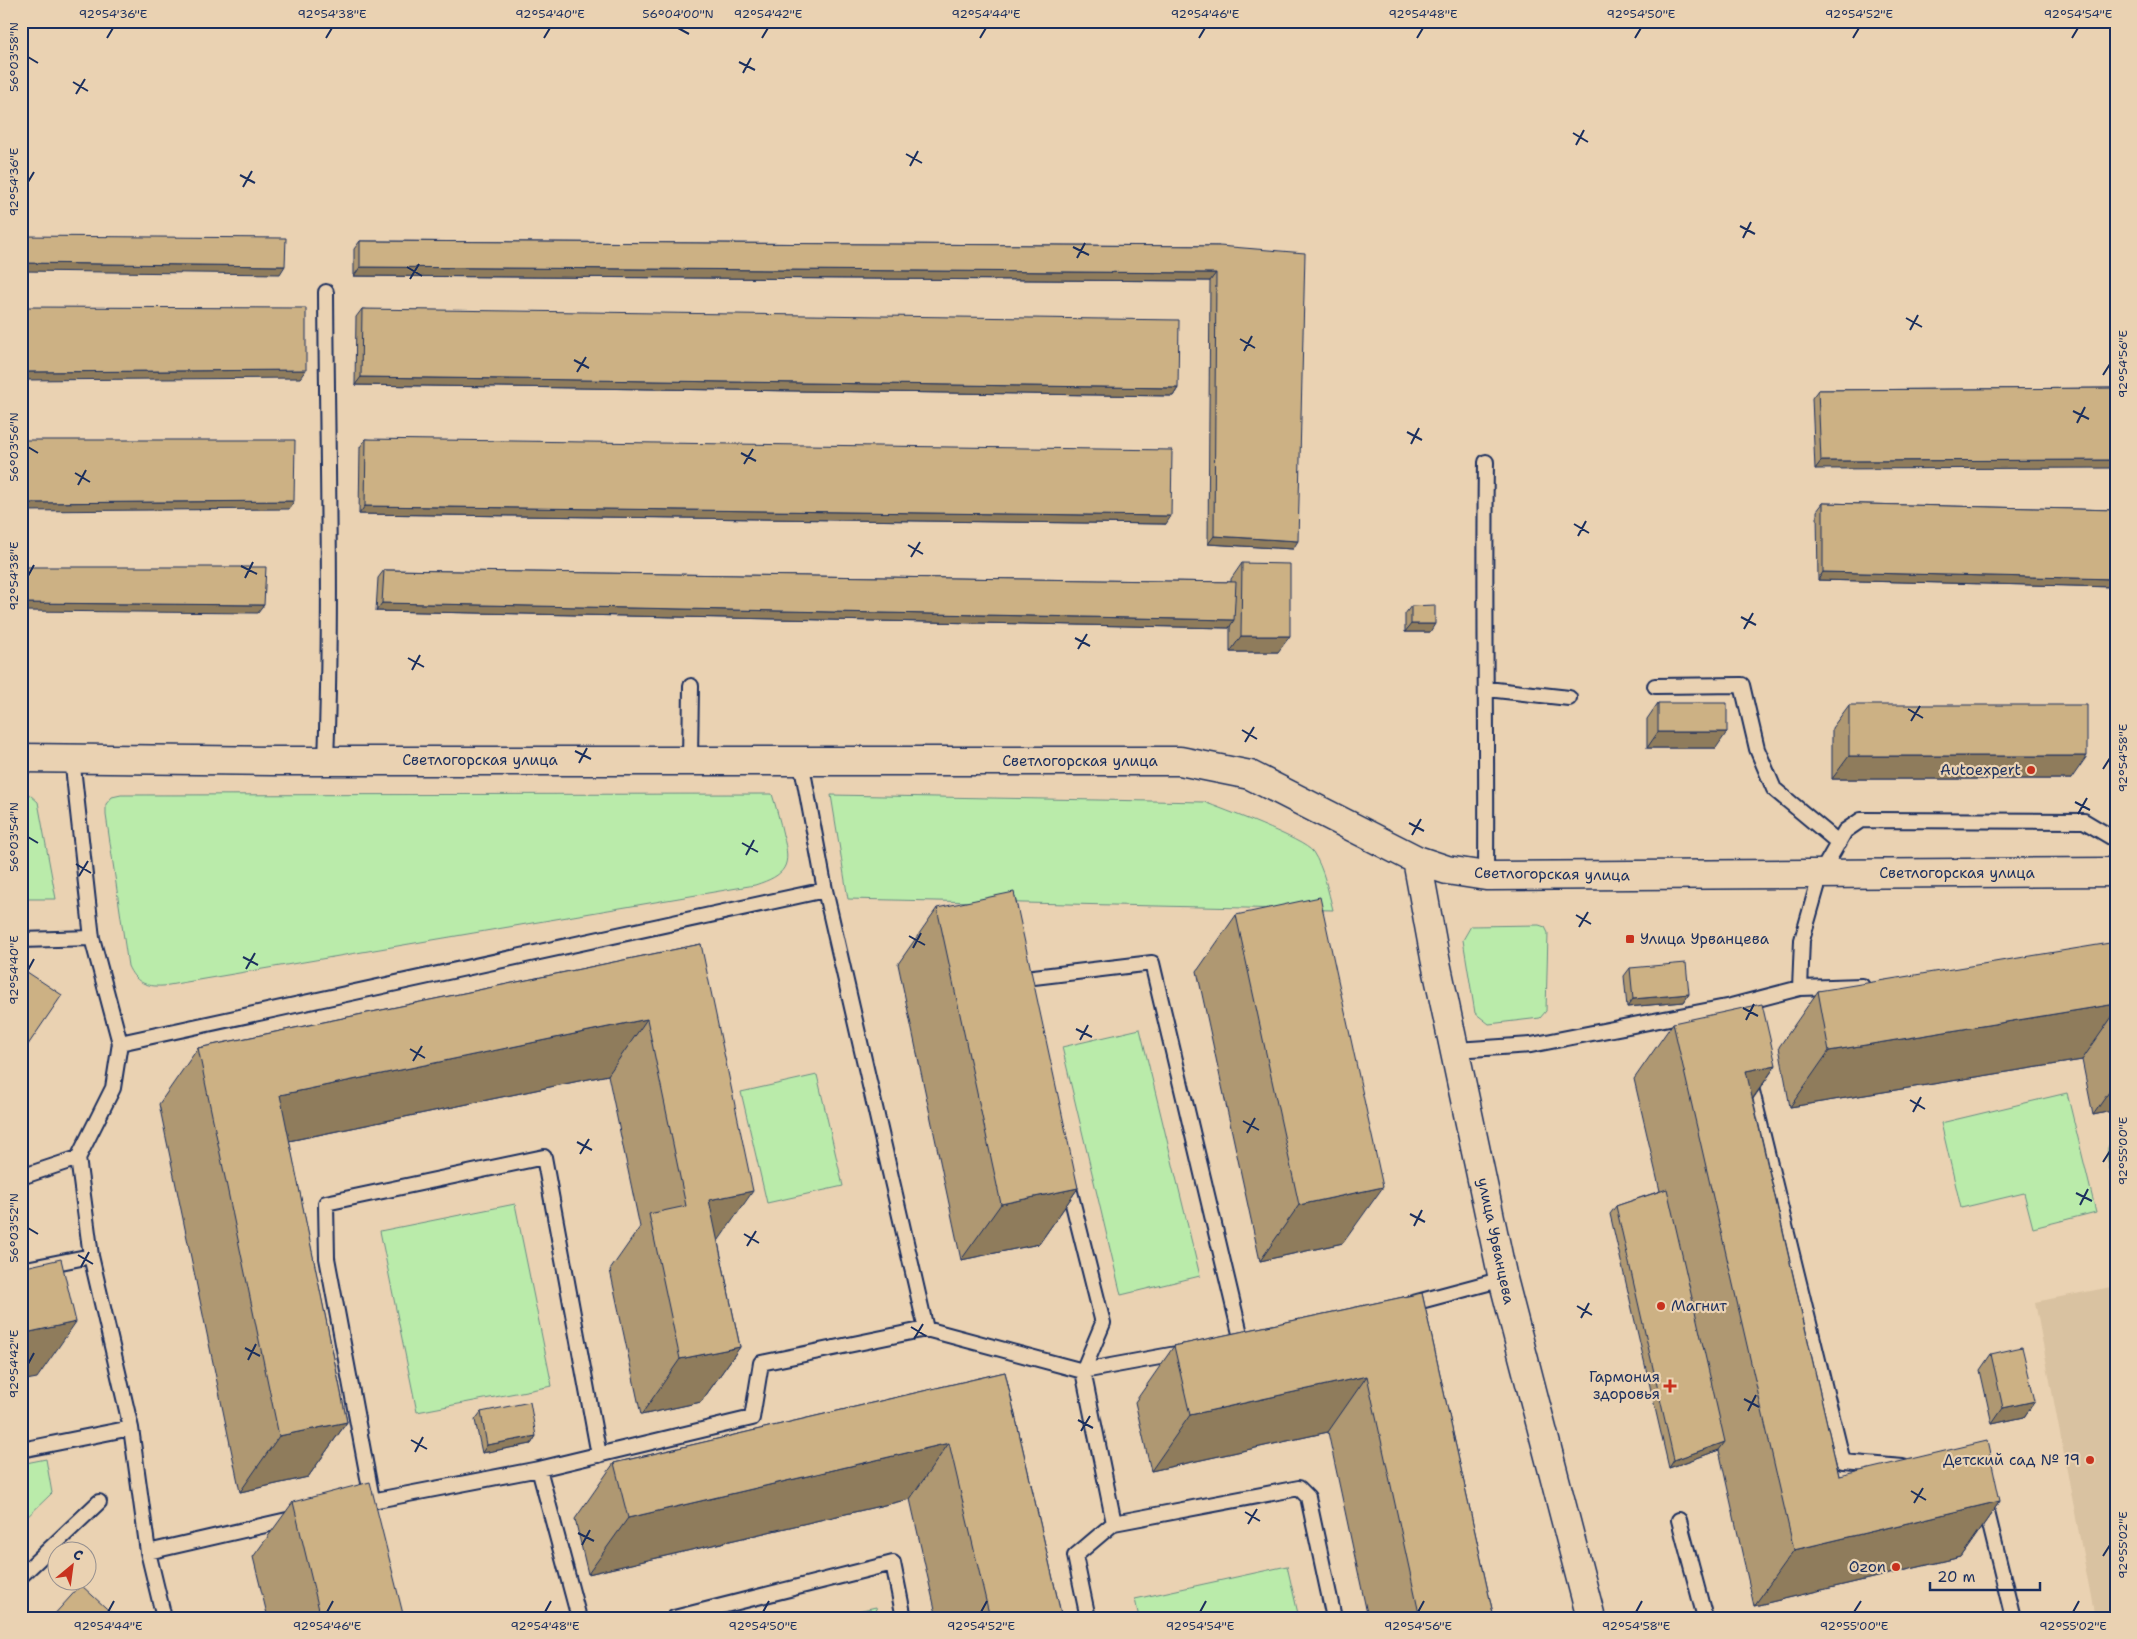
<svg xmlns="http://www.w3.org/2000/svg" width="2137" height="1639" viewBox="0 0 2137 1639" font-family="'Shantell Sans',sans-serif">
	<rect width="100%" height="100%" fill="#ead2b2"/>
	<filter id="ink" filterUnits="userSpaceOnUse"><feTurbulence type="fractalNoise" baseFrequency=".02" numOctaves="2"/><feDisplacementMap in="SourceGraphic" scale="10" xChannelSelector="R" yChannelSelector="G"/><feConvolveMatrix kernelMatrix="1 2 1 2 8 2 1 2 1" color-interpolation-filters="sRGB"/></filter>
	<g filter="url(#ink)">
		<path fill="#d9c2a1" d="M2116,1286V1618H2095L2035,1302Z"/>
		<path fill="#baebaa" stroke="#6a8d84" d="M21,792L30,795L38,802L56,899H21Z
			M772,794C776,807 780,821 783,835C792,866 786,875 755,885L163,986C146,987 135,982 128,966L106,815V804L112,797L121,795Z
			M831,795L1204,802C1222,809 1304,839 1313,852C1324,869 1328,891 1333,910L848,899Z
			M1539,925L1545,927L1548,933L1546,1011L1540,1018L1489,1024L1475,1013L1463,940L1471,926Z
			M1140,1029L1200,1276L1121,1295L1062,1047Z
			M817,1075L843,1186L767,1203L741,1092Z
			M2067,1093L2096,1212L2033,1228L2024,1193L1961,1208L1941,1123Z
			M2116,1137V1174L2110,1170C2107,1156 2104,1146 2116,1137Z
			M515,1204L552,1386L417,1412L380,1231Z
			M46,1459L52,1493L21,1523V1464Z
			M1287,1566L1299,1618H1139L1135,1599Z
			M876,1607L878,1618H825Z"/>
		<g fill="none" stroke-linecap="round" stroke-linejoin="round">
			<defs>
				<path id="lane" d="M1655,686L1742,685L1757,749L1774,789L1839,843
					M1487,689L1569,698
					M72,758L92,938L120,1043L113,1088L78,1158L91,1256L131,1428L148,1552L164,1618
					M326,760C332,604 327,448 326,292
					M690,761L691,686
					M801,761L825,890L926,1329
					M1486,876C1487,738 1484,600 1486,462
					M21,940L92,938
					M1017,982V979L1152,963L1242,1342
					M1800,988L1802,940L1821,873L1845,831L1861,820L2084,821L2116,840
					M120,1043L825,890
					M1456,1050L1531,1045L1731,1006L1800,988L1862,986
					M1749,1079L1843,1462L1903,1467
					M21,1177L78,1158
					M21,1270L91,1256
					M1406,1305L1503,1279
					M21,1450L131,1428
					M539,1469L579,1618
					M372,1499L327,1258L326,1203L544,1157L599,1455
					M1984,1500L2013,1618
					M356,1504L539,1469L752,1418L761,1363L926,1329L1083,1371L1103,1323L1067,1180
					M1679,1520L1705,1618
					M1114,1523L1299,1488L1308,1497L1334,1618
					M148,1552L296,1518
					M21,1576L99,1502
					M674,1618L893,1563L904,1618
					M1088,1618L1075,1556L1114,1523L1083,1371L1187,1352"/>
				<path id="street" d="M21,758L273,761H1180L1250,775L1417,860L1447,870L1486,876L2116,872
					M1417,860L1435,958L1503,1279L1591,1618"/>
			</defs>
			<use href="#lane" stroke="#1b2f5e" stroke-width="18"/>
			<use href="#street" stroke="#1b2f5e" stroke-width="31"/>
			<use href="#lane" stroke="#ead2b2" stroke-width="14"/>
			<use href="#street" stroke="#ead2b2" stroke-width="28"/>
		</g>
		<path fill="#af9872" stroke="#1b2f5e" d="M360,241L1219,246L1293,549L1208,544L1210,281L354,276V249Z
			M362,309L1178,388L1173,396L355,385L356,317Z
			M2116,388L1815,469L1812,398L1818,390Z
			M366,439L1166,524L359,514L360,447Z
			M1823,503L2116,510V587L1818,580L1817,511Z
			M1242,563L1278,652H1230V626L1229,628L376,611L378,578L384,570L1231,582V579Z
			M1411,606L1430,632H1405V614Z
			M1658,703L1716,748H1647V719Z
			M1849,705L2071,779H1832V728Z
			M937,908L1078,1188L1039,1244L961,1260L898,964Z
			M1236,915L1343,1243L1260,1261L1197,971Z
			M701,944L718,1242L740,1347L701,1402L641,1415L610,1270L640,1227L608,1075L289,1141L347,1422L308,1477L240,1492L159,1104L198,1048Z
			M1630,968L1689,994L1684,1002L1627,1007L1624,976Z
			M1818,991L2116,1004V1110L2093,1115L2082,1060L1790,1107L1779,1047Z
			M1673,1023L1776,1065L1753,1099L1839,1476L2000,1501L1961,1557L1754,1606L1719,1450L1669,1468L1610,1214L1616,1206L1660,1191L1634,1079Z
			M1422,1293L1494,1618H1368L1328,1432L1151,1471L1135,1402L1174,1346Z
			M1991,1354L2035,1401L2024,1417L1992,1424L1980,1370Z
			M1005,1372L1062,1618H937L910,1499L588,1574L575,1519L614,1463Z
			M481,1412L536,1436L531,1444L482,1453L475,1420Z
			M293,1502L404,1618H268L253,1557Z"/>
		<path fill="#8f7c5c" stroke="#1b2f5e" d="M21,263L285,266L280,274L21,271Z
			M360,267L1216,273L1210,281L354,276Z
			M306,370L300,378L21,380V372Z
			M361,377L1178,388L1173,396L355,385Z
			M2116,460V468L1815,469L1821,461Z
			M294,501L289,509L21,511V503Z
			M365,506L1171,516L1166,524L359,514Z
			M1214,536L1298,541L1293,549L1208,544Z
			M1823,572L2116,579V587L1818,580Z
			M21,603L264,605L258,613L21,611Z
			M382,603L1234,620L1229,628L376,611Z
			M1411,624H1435L1430,632H1405Z
			M1241,636H1290L1278,652H1230Z
			M1658,732H1727L1716,748H1647Z
			M1849,756H2087L2071,779H1832Z
			M1689,994L1684,1002L1627,1007L1633,999Z
			M2116,1004V1011L2082,1060L1790,1107L1829,1051Z
			M647,1019L608,1075L240,1151L280,1095Z
			M1776,1065L1737,1121L1746,1071Z
			M2116,1082V1110L2093,1115Z
			M1383,1187L1343,1243L1260,1261L1299,1205Z
			M1078,1188L1039,1244L961,1260L1001,1204Z
			M753,1191L714,1247L709,1200Z
			M76,1322L37,1378L21,1381V1334Z
			M740,1347L701,1402L641,1415L680,1359Z
			M1367,1376L1328,1432L1151,1471L1190,1415Z
			M2035,1401L2024,1417L1992,1424L2003,1408Z
			M347,1422L308,1477L240,1492L279,1436Z
			M536,1436L531,1444L482,1453L487,1445Z
			M1725,1442L1719,1450L1669,1468L1674,1460Z
			M949,1443L910,1499L588,1574L628,1518Z
			M2000,1501L1961,1557L1754,1606L1794,1550Z"/>
		<path fill="#ccb184" stroke="#1b2f5e" d="M21,236L286,238L285,266L21,263Z
			M360,241L1219,246L1305,253L1298,541L1214,536L1216,273L360,267Z
			M21,307L306,308V370L21,372Z
			M362,309L1179,320L1178,388L361,377Z
			M2116,388V460L1821,461L1818,390Z
			M366,439L1172,450L1171,516L365,506Z
			M21,440H295L294,501L21,503Z
			M1823,503L2116,510V579L1823,572Z
			M1242,563L1290,564V636H1241Z
			M21,567H266L264,605L21,603Z
			M384,570L1236,582L1234,620L382,603Z
			M1435,605V624H1411V606Z
			M1658,703H1727V732H1658Z
			M1849,705H2087V756H1849Z
			M1014,892L1078,1188L1001,1204L937,908Z
			M1320,897L1383,1187L1299,1205L1236,915Z
			M2116,942V1004L1829,1051L1818,991Z
			M701,944L753,1191L709,1200L740,1347L680,1359L649,1214L686,1206L647,1019L280,1095L347,1422L279,1436L198,1048Z
			M1686,963L1689,994L1633,999L1630,968Z
			M21,968L62,995L21,1055Z
			M1762,1004L1776,1065L1746,1071L1839,1476L1987,1441L2000,1501L1794,1550L1673,1023Z
			M1667,1189L1725,1442L1674,1460L1616,1206Z
			M61,1259L76,1322L21,1334V1268Z
			M1422,1293L1494,1618H1420L1367,1376L1190,1415L1174,1346Z
			M2022,1347L2035,1401L2003,1408L1991,1354Z
			M1005,1372L1062,1618H990L949,1443L628,1518L614,1463Z
			M530,1402L536,1436L487,1445L481,1412Z
			M370,1482L404,1618H321L293,1502Z
			M81,1585L117,1618H51Z"/>
	</g>
	<path fill="none" stroke="#1b2f5e" stroke-width="2" d="M678,28L689,34M107,38L113,28M326,38L332,28M544,38L550,28M762,38L768,28M980,38L986,28M1199,38L1205,28M1417,38L1423,28M1635,38L1641,28M1853,38L1859,28M2072,38L2078,28M28,57L38,63M739,62L755,70M743,73L751,58M73,82L88,91M76,94L85,79M1573,133L1588,142M1576,145L1584,130M906,154L922,163M910,166L918,151M240,175L255,183M28,182L34,172M243,187L252,171M1740,226L1755,234M1743,238L1751,222M1073,247L1089,255M1077,258L1085,243M407,267L422,276M410,279L419,264M1906,318L1922,327M1910,330L1918,315M1240,339L1255,348M1244,351L1252,336M574,360L589,368M577,372L586,357M2103,375L2110,364M2073,411L2089,419M2077,423L2085,407M1407,432L1422,440M1411,444L1419,428M28,447L38,453M741,453L756,461M744,464L753,449M75,473L90,482M78,485L86,470M1574,524L1589,533M1578,536L1586,521M908,545L923,554M911,557L920,542M241,566L257,574M28,576L34,565M245,578L253,562M1741,617L1756,625M1744,629L1753,613M1075,638L1090,646M1078,649L1087,634M408,658L424,667M412,670L420,655M1908,709L1923,718M1911,721L1920,706M1242,730L1257,739M1245,742L1254,727M575,751L591,759M579,763L587,748M2103,769L2110,758M2075,802L2090,810M2078,814L2087,798M1409,823L1424,831M1412,835L1421,819M28,837L38,843M742,843L758,852M746,855L754,840M76,864L91,873M79,876L88,861M1576,915L1591,924M1579,927L1588,912M909,936L925,945M913,948L921,933M243,957L258,965M246,969L255,953M28,970L34,959M1743,1008L1758,1016M1746,1020L1754,1004M1076,1029L1092,1037M1080,1040L1088,1025M410,1049L425,1058M413,1061L422,1046M1910,1100L1925,1109M1913,1112L1921,1097M1243,1121L1259,1130M1247,1133L1255,1118M577,1142L592,1150M580,1154L589,1139M2103,1162L2110,1151M2076,1193L2092,1201M2080,1205L2088,1189M1410,1214L1425,1222M1414,1226L1422,1210M28,1228L38,1234M744,1234L759,1243M747,1246L756,1231M78,1255L93,1264M81,1267L89,1252M1577,1306L1592,1315M1581,1318L1589,1303M911,1327L926,1336M914,1339L923,1324M245,1348L260,1356M248,1360L256,1344M28,1364L34,1353M1744,1399L1759,1407M1748,1411L1756,1395M1078,1420L1093,1428M1081,1431L1090,1416M411,1440L427,1449M415,1452L423,1437M1911,1491L1926,1500M1914,1503L1923,1488M1245,1512L1260,1521M1248,1524L1257,1509M578,1533L594,1541M582,1545L590,1530M2103,1556L2110,1545M108,1612L114,1601M327,1612L333,1601M545,1612L551,1601M763,1612L769,1601M981,1612L987,1601M1200,1612L1206,1601M1418,1612L1424,1601M1636,1612L1642,1601M1854,1612L1861,1601M2073,1612L2079,1601"/>
	<g fill="#c8321e" stroke="#ead2b2" stroke-width="2">
		<circle cx="2031" cy="770" r="5"/>
		<rect x="1625" y="934" width="10" height="10" rx="2.5"/>
		<circle cx="1661" cy="1306" r="5"/>
		<path d="M1667.5 1378.5h5v5h5v5h-5v5h-5v-5h-5v-5h5z"/>
		<circle cx="2090" cy="1460" r="5"/>
		<circle cx="1896" cy="1567" r="5"/>
	</g>
	<g text-anchor="middle" stroke-width="4.5" stroke-linejoin="round" paint-order="stroke">
		<g font-size="15" fill="#1b2f5e" stroke="#ead2b2">
			<text x="480" y="765">Светлогорская улица</text>
			<text x="1080" y="766">Светлогорская улица</text>
			<text x="1957" y="878">Светлогорская улица</text>
			<text transform="translate(1552 874) rotate(1)" y="5">Светлогорская улица</text>
			<text transform="translate(1496 1241) rotate(78)" y="5">улица Урванцева</text>
		</g>
		<g font-size="15" fill="#1b2f5e" stroke="#ead2b2" text-anchor="end">
			<text x="2021" y="775">Autoexpert</text>
			<text x="1640" y="944" text-anchor="start">Улица Урванцева</text>
			<text x="1671" y="1311" text-anchor="start">Магнит</text>
			<text x="1660" y="1382">Гармония<tspan x="1660" dy="17">здоровья</tspan></text>
			<text x="2080" y="1465">Детский сад № 19</text>
			<text x="1886" y="1572">Ozon</text>
		</g>
	</g>
	<rect width="2137" height="1639" fill="none" stroke="#ead2b2" stroke-width="55"/>
	<g transform="translate(72 1566) rotate(29)"><circle r="24" fill="#ead2b2" stroke="#979190"/>
	<path d="M0-4L9 19L0 12L-9 19Z" fill="#c8321e"/>
	<text y="-8" font-size="14" font-weight="bold" text-anchor="middle" fill="#1b2f5e">С</text>
	</g>
	<path d="M1930 1582v8h110v-8" fill="none" stroke="#1b2f5e" stroke-width="2.5"/>
	<text x="1937" y="1582" font-size="15" fill="#1b2f5e" stroke="#ead2b2" stroke-width="4" paint-order="stroke">20 m</text>
	<rect x="28" y="28" width="2082" height="1584" fill="none" stroke="#1b2f5e" stroke-width="2"/>
	<g font-size="12" text-anchor="middle" fill="#1b2f5e">
		<text x="113" y="18">92°54'36"E</text>
		<text x="332" y="18">92°54'38"E</text>
		<text x="550" y="18">92°54'40"E</text>
		<text x="678" y="18">56°04'00"N</text>
		<text x="768" y="18">92°54'42"E</text>
		<text x="986" y="18">92°54'44"E</text>
		<text x="1205" y="18">92°54'46"E</text>
		<text x="1423" y="18">92°54'48"E</text>
		<text x="1641" y="18">92°54'50"E</text>
		<text x="1859" y="18">92°54'52"E</text>
		<text x="2078" y="18">92°54'54"E</text>
		<text transform="translate(14 57) rotate(-90)" y="4">56°03'58"N</text>
		<text transform="translate(14 182) rotate(-90)" y="4">92°54'36"E</text>
		<text transform="translate(2123 364) rotate(-90)" y="4">92°54'56"E</text>
		<text transform="translate(14 447) rotate(-90)" y="4">56°03'56"N</text>
		<text transform="translate(14 576) rotate(-90)" y="4">92°54'38"E</text>
		<text transform="translate(2123 758) rotate(-90)" y="4">92°54'58"E</text>
		<text transform="translate(14 837) rotate(-90)" y="4">56°03'54"N</text>
		<text transform="translate(14 970) rotate(-90)" y="4">92°54'40"E</text>
		<text transform="translate(2123 1151) rotate(-90)" y="4">92°55'00"E</text>
		<text transform="translate(14 1228) rotate(-90)" y="4">56°03'52"N</text>
		<text transform="translate(14 1364) rotate(-90)" y="4">92°54'42"E</text>
		<text transform="translate(2123 1545) rotate(-90)" y="4">92°55'02"E</text>
		<text x="108" y="1630">92°54'44"E</text>
		<text x="327" y="1630">92°54'46"E</text>
		<text x="545" y="1630">92°54'48"E</text>
		<text x="763" y="1630">92°54'50"E</text>
		<text x="981" y="1630">92°54'52"E</text>
		<text x="1200" y="1630">92°54'54"E</text>
		<text x="1418" y="1630">92°54'56"E</text>
		<text x="1636" y="1630">92°54'58"E</text>
		<text x="1854" y="1630">92°55'00"E</text>
		<text x="2073" y="1630">92°55'02"E</text>
	</g>
</svg>
